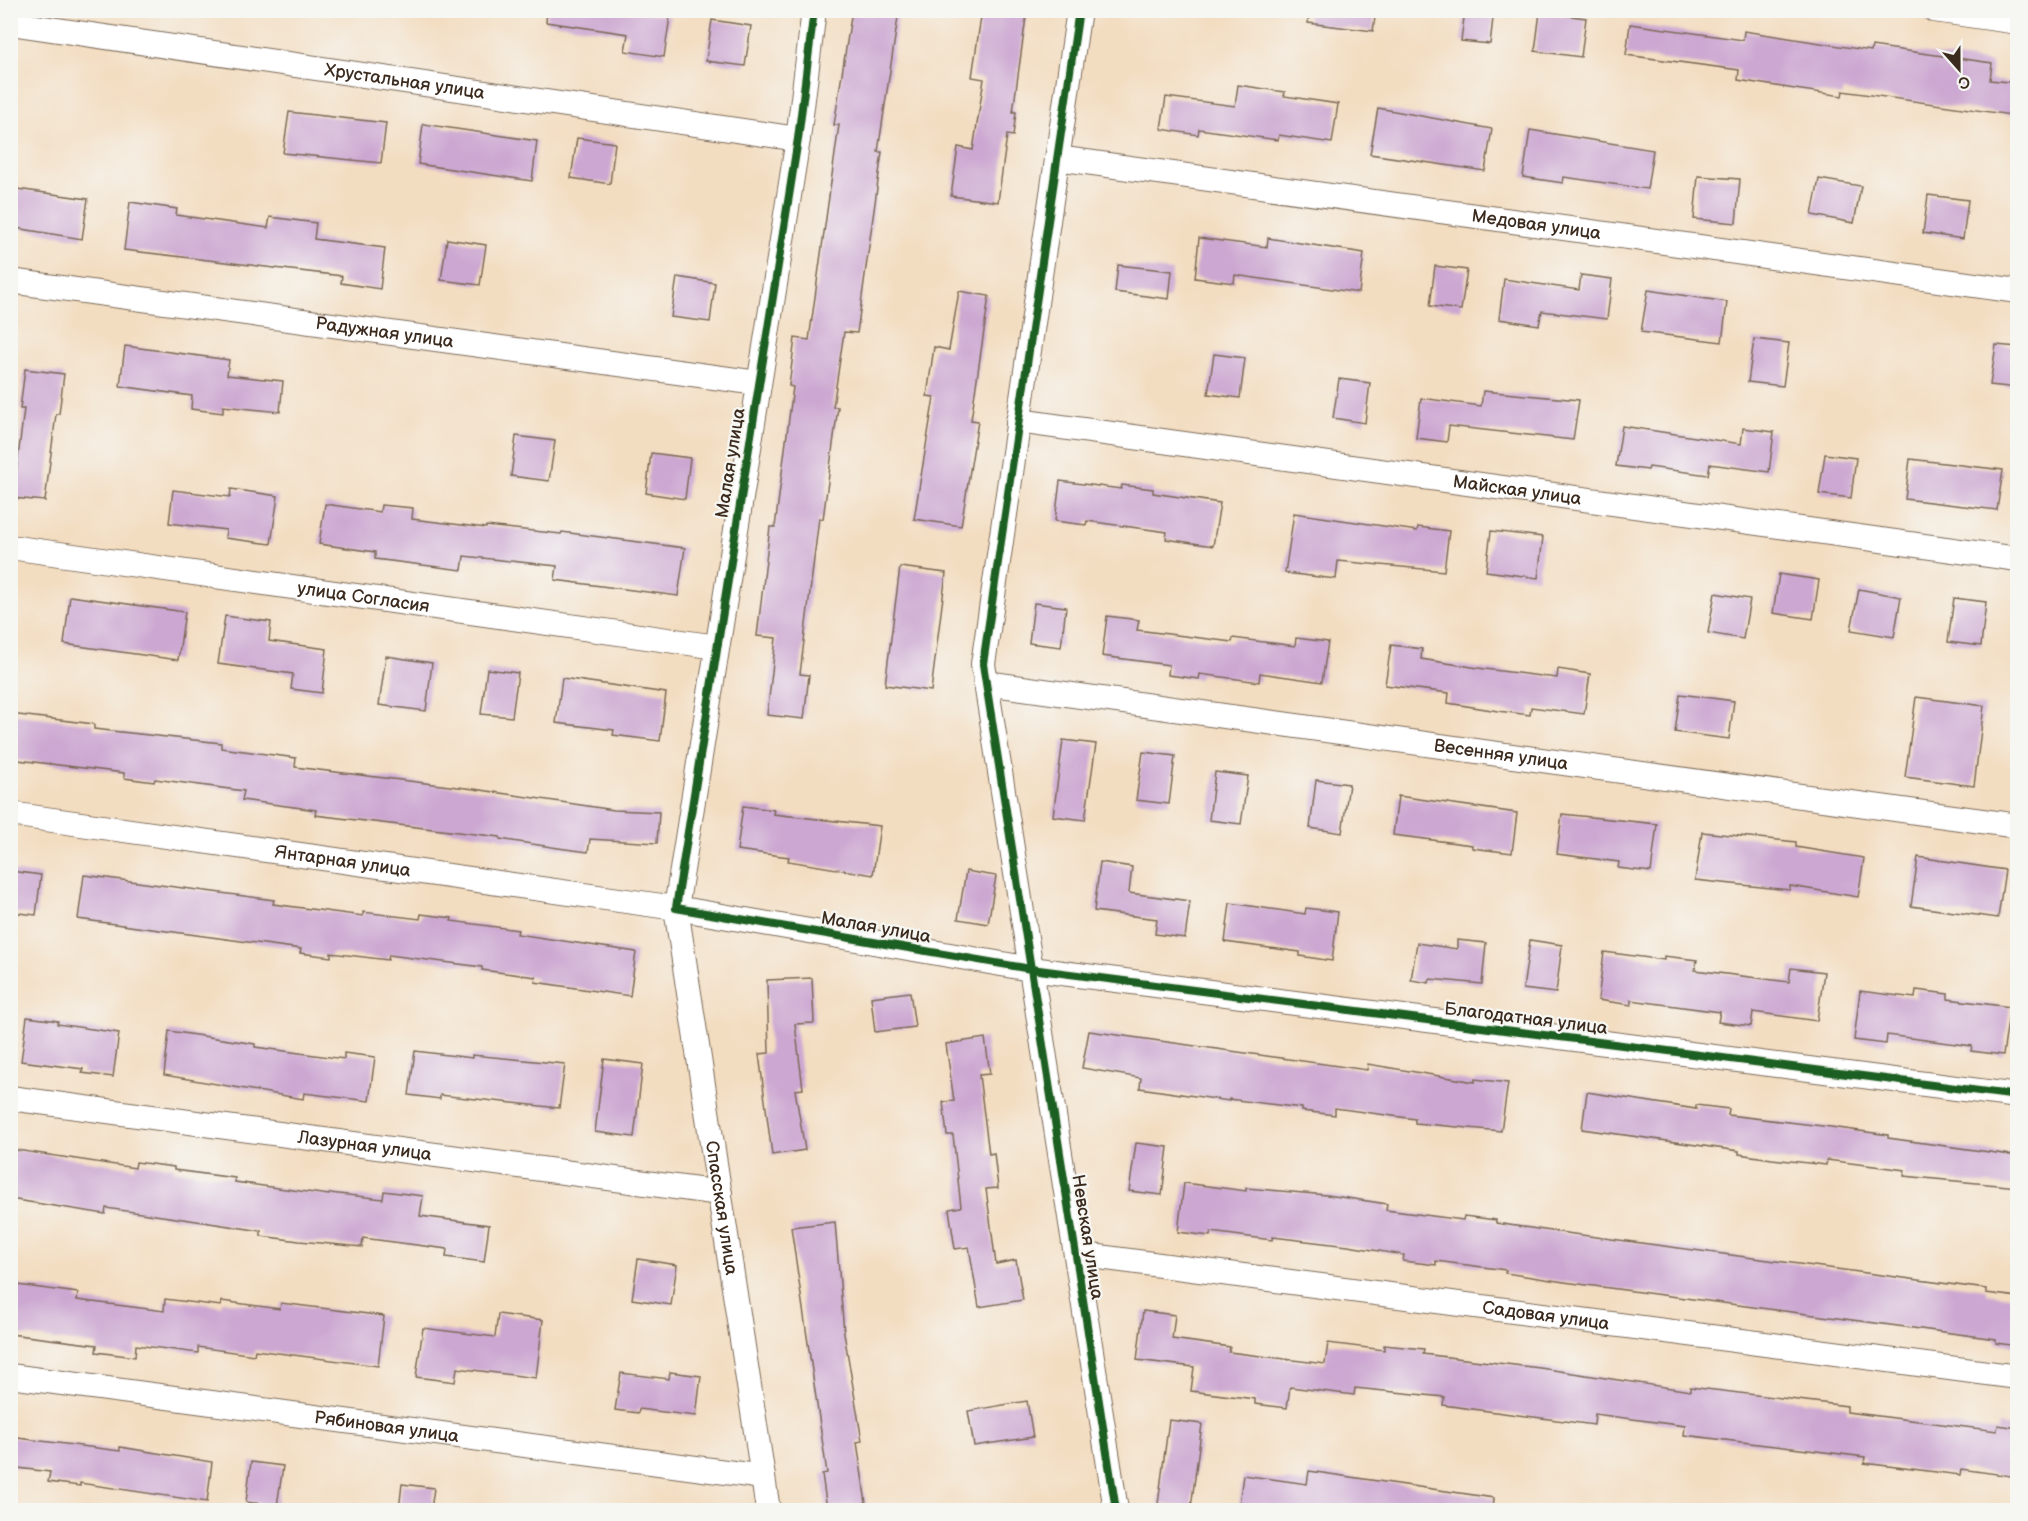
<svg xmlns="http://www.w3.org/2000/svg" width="2028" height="1521" viewBox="0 0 2028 1521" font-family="'Balsamiq Sans',sans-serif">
	<rect width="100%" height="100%" fill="#f6f6f2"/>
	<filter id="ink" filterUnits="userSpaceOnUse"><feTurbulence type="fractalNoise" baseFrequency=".0167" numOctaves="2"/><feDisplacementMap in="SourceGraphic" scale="12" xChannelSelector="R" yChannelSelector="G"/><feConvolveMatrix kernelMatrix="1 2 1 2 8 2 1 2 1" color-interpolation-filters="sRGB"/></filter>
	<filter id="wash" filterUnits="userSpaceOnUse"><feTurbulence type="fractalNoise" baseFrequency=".008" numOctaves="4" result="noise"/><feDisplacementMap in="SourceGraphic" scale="24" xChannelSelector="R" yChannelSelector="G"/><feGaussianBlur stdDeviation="1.35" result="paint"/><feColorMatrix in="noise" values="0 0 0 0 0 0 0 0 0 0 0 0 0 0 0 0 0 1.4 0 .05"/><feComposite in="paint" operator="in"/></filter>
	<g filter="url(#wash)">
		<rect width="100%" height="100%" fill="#f3ddc1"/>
		<g id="blocks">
			<path fill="#cca7d1" d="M547,10H626L670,16L664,57L625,51L628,34L546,22Z
				M852,10H899L878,152H882L857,333L844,332L833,407H838L823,519L819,518L800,674L809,675L804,719L767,715L776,638L757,636L770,527H775L793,387L789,386L795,338L809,340L839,125H834Z
				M982,10H1027L1013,112H1016L1013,136L1007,135L998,202L951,196L958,147L973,150L984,79L972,77Z
				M1309,10H1376L1373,31L1308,23Z
				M1465,10H1494L1490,44L1461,41Z
				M1540,12L1586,18L1581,57L1535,51Z
				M712,20L751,26L745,66L706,61Z
				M1630,24L1743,40L1744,31L1871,51L1872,46L1992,63L1990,80L2018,83V116L1843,91L1842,96L1795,89L1738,80L1739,70L1626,55Z
				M1238,85L1285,92L1284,96L1338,104L1332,143L1279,135L1278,140L1199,129L1198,135L1161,129L1166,97L1235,106Z
				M1378,108L1492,129L1485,171L1370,154Z
				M289,112L386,123L381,163L283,153Z
				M423,124L537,141L532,181L418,164Z
				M1530,130L1653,150L1647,189L1564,177L1563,183L1523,177Z
				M577,138L615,143L610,184L571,178Z
				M1698,176L1740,179L1736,223L1694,219Z
				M1819,179L1861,186L1854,223L1812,215Z
				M10,188L88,199L82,239L10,227Z
				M1928,195L1968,200L1963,239L1923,233Z
				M130,202L177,209L176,215L268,228L270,217L316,223L314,239L385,248L380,289L341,283L342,276L124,250Z
				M1199,238L1267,247L1268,238L1364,253L1359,293L1235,275L1234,283L1195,278Z
				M447,239L486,245L480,285L441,280Z
				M1118,265L1172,271L1169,299L1115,292Z
				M1435,266L1467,270L1461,310L1430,306Z
				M1581,275L1612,279L1607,319L1542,311L1539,325L1499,319L1504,279L1579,290Z
				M677,277L715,283L710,322L671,317Z
				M1648,290L1727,302L1722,342L1641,332Z
				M959,291L989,296L971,420L978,421L961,526L914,519L934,397L927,396L934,347L949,350Z
				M1754,339L1789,343L1783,386L1748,382Z
				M1996,345L2018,347V388L1990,385Z
				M125,346L229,360L227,375L283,381L280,412L223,406V413L191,409L192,396L120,386Z
				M1214,354L1245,358L1240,398L1208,394Z
				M25,369L64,374L59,414H56L45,501L13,498L24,409H20Z
				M1339,379L1370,383L1365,423L1333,418Z
				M1483,391L1579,400L1573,440L1449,426L1447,442L1416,438L1421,398L1481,406Z
				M1622,426L1741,444L1743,428L1774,432L1769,472L1710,464L1708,475L1649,467L1648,470L1616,466Z
				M516,436L555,441L549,481L511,476Z
				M651,453L690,458L685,499L646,493Z
				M1825,454L1856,458L1851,498L1819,494Z
				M1910,459L2003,470L1997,510L1905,499Z
				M1060,481L1121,489L1122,485L1153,489V493L1220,503L1213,546L1166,539L1167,532L1087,521L1086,525L1055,521Z
				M231,489L278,496L271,544L225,538L226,530L169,523L173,490L230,497Z
				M325,504L380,512L381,505L413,508L412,519L486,528V526L561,534L562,532L685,548L678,596L555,580L557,566L464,556L462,570L375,559V552L319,544Z
				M1294,513L1417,531L1418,527L1449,531L1444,571L1338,561L1336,579L1285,573Z
				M1491,531L1543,537L1538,578L1486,571Z
				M900,567L946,573L931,691L885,685Z
				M1779,574L1819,580L1813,619L1773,613Z
				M1859,589L1901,597L1894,637L1851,630Z
				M1715,593L1750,599L1743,639L1708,633Z
				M70,596L185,612L178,660L64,644Z
				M1954,598L1986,602L1981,646L1948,642Z
				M1034,603L1066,607L1061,647L1029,643Z
				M225,616L271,622L269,641L327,649L322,693L291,689L293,674L218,664Z
				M1107,616L1139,620L1137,630L1232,642L1233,638L1295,646L1296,638L1328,642L1322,682L1260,673L1259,682L1200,674L1199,679L1168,675L1169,665L1102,656Z
				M1391,645L1422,649L1421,659L1485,669L1557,678L1558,669L1590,674L1584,714L1531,707L1530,715L1498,711L1448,703L1449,693L1385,685Z
				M386,656L432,663L426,711L379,705Z
				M487,669L518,673L512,717L481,714Z
				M562,678L666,693L660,741L613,735L614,730L556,723Z
				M1680,694L1734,701L1729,739L1675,732Z
				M1916,697L1984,706L1974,786L1905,777Z
				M10,714L94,724V729L221,743V748L296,758L295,767L474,789L614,810L659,812L657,843L590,839L588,852L558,848L500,839V837L315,815L316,810L242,800L244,791L155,779L154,782L124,778V773L10,759Z
				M1063,740L1096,744L1085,820L1053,816Z
				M1143,752L1175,756L1169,804L1136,800Z
				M1215,772L1248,776L1241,824L1209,820Z
				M1316,780L1349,784L1342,833L1310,828Z
				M1398,796L1517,813L1512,853L1472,848V845L1393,835Z
				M743,806L774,810L773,814L880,826L873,875L788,861L789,857L737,850Z
				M1562,814L1657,824L1651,872L1618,868L1619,862L1557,854Z
				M1702,832L1796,842V847L1864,858L1858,897L1790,886V890L1695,880Z
				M1918,857L2005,870L1998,918L1911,906Z
				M1100,862L1132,867L1129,893L1190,901L1185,938L1155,934L1157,919L1094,911Z
				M10,871L41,875L36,915L10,912Z
				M966,871L996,876L988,924L958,919Z
				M84,875L274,900L273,904L363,916V912L420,919L421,914L452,918L451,921L518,930L517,934L636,952L630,996L535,982L536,977L482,970V967L389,955L388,960L331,953V957L300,953L301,949L78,919Z
				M1230,903L1305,914L1306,908L1338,912L1332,961L1300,956V952L1225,942Z
				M1457,940L1486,943L1482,984L1430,979L1429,983L1411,980L1417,943L1457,949Z
				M1530,940L1562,945L1556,993L1523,989Z
				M1604,952L1664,960V956L1697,960L1695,970L1789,982L1791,968L1824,972L1817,1021L1753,1012L1751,1026L1718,1022L1720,1012L1631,1000V1005L1598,1000Z
				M812,978L814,1023L795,1024L803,1089L795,1090L805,1150L772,1155L759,1054L769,1053L767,980Z
				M1916,990L1948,994V999L2010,1007L2003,1055L1971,1051L1972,1046L1887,1035L1886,1044L1854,1040L1860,991L1915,998Z
				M910,992L915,1027L875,1032L871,997Z
				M27,1017L58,1021L57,1024L119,1033L113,1077L82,1073L83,1069L21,1061Z
				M169,1031L255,1044V1047L344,1059V1053L375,1057L369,1101L304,1093L303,1099L164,1075Z
				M1089,1031L1367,1070L1368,1064L1475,1082V1079L1508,1083L1501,1131L1415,1123V1119L1335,1108V1115L1302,1111V1108L1229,1099V1101L1140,1088L1141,1078L1082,1068Z
				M985,1038L990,1074L979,1075L989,1154L994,1153L998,1188L986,1189L996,1264L1016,1260L1023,1300L979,1307L969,1247L955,1249L949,1209L961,1207L953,1135H947L943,1102L954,1101L946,1044Z
				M415,1051L472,1058V1055L565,1064L559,1108L440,1095V1099L409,1095Z
				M604,1059L643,1064L634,1137L595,1132Z
				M1587,1092L1696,1109V1105L1729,1109L1728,1115L1831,1127L1888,1135V1138L2018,1156V1187L1904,1176L1905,1170L1827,1160L1826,1165L1772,1159L1739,1154V1151L1582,1129Z
				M1136,1143L1168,1147L1162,1195L1129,1191Z
				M10,1149L135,1168L136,1162L174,1167V1170L235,1178V1182L329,1195L330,1193L383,1199L384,1191L423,1196L420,1216L489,1225L484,1262L446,1257L447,1249L363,1238L362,1247L299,1241L261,1236V1231L190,1220L106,1208L105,1214L10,1199Z
				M1184,1183L1246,1191V1188L1327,1195L1387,1204L1386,1210L1463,1220L1464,1216L1496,1220V1223L1544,1230L1986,1289V1293L2018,1297V1346L1996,1343V1339L1564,1282L1505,1273L1506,1270L1436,1261V1265L1403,1261L1404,1255L1348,1246L1273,1237L1272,1240L1211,1232L1210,1236L1178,1232Z
				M835,1222L844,1333L862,1441L857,1442L866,1503L827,1509L822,1474L827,1473L791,1227Z
				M638,1259L677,1265L671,1305L632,1299Z
				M10,1284L78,1293L77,1300L164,1311L165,1299L221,1306L222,1301L280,1309L281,1303L384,1316L378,1366L255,1350L254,1355L198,1347V1353L136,1345L135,1357L96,1352L97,1345L10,1334Z
				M1143,1311L1175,1315L1172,1339L1230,1347L1229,1352L1325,1364L1328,1343L1384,1350V1345L1424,1349L1423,1354L1540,1368L1690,1391V1387L1847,1406V1412L1997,1431L1998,1425L2018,1428V1477L1961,1469L1960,1475L1864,1463L1865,1457L1684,1435L1685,1426L1595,1414L1594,1425L1443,1405L1444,1397L1355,1388L1354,1395L1290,1387L1287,1408L1255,1404V1399L1191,1391L1194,1367L1137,1360Z
				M498,1314L543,1320L536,1378L457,1368L455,1382L416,1377L423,1328L495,1337Z
				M670,1372L701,1376L696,1416L639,1409L638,1413L615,1410L621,1373L669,1379Z
				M1027,1401L1033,1437L974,1446L968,1411Z
				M1169,1420L1202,1424L1191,1508L1158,1504Z
				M10,1437L120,1451V1447L212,1462L207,1502L80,1483V1486L48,1482L50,1472L10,1467Z
				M251,1462L283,1466L277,1506L246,1502Z
				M1309,1471L1494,1498L1493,1510H1278L1239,1505L1243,1475L1307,1484Z
				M402,1484L434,1488L431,1510H399Z"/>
		</g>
	</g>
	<g filter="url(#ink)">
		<use href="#blocks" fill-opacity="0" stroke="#7b6957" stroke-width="1.5"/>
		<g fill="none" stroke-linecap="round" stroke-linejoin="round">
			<defs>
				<g id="street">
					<path d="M814,10L798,139L676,908L1031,969L983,664L1079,10"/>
					<path d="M1934,10L2018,22"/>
					<path id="s1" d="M10,23L798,139"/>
					<path id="s2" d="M1057,158L2018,291"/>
					<path id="s3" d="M10,281L758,383"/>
					<path id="s4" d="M1018,421L2018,559"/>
					<path id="s5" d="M10,547L717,647"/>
					<path id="s6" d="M986,683L2018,826"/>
					<path id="s7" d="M10,814L676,908L768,1510"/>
					<path id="s8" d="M10,1098L720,1193"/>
					<path id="s9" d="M1076,1254L2018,1377"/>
					<path id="s10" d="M10,1376L763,1477"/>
					<path d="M1116,1510L1031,969L2018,1096"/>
				</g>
			</defs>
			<use href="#street" stroke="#7b6957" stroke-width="26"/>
			<use href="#street" stroke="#fff" stroke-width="24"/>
			<defs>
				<path id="cycleway" d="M814,10L798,139L676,908L1031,969L983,664L1079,10
					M1116,1510L1031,969L2018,1096"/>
			</defs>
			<use href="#cycleway" stroke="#f6f6f2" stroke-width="11"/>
			<use href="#cycleway" stroke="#1b5e20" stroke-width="8"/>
		</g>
	</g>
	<g text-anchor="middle" stroke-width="4.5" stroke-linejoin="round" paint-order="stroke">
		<g font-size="18" fill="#3b2a1e" stroke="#f6f6f2">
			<text dy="6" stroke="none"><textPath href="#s1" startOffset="399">Хрустальная улица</textPath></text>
			<text dy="6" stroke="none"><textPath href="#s2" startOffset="484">Медовая улица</textPath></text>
			<text dy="6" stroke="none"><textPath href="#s3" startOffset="378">Радужная улица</textPath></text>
			<text transform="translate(730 463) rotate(-81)" y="6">Малая улица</text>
			<text dy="6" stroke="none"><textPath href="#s4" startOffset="504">Майская улица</textPath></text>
			<text dy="6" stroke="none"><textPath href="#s5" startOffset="357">улица Согласия</textPath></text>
			<text dy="6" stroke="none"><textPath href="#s6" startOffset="520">Весенняя улица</textPath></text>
			<text dy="6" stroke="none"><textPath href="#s7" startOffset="336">Янтарная улица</textPath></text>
			<text transform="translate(876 927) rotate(10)" y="6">Малая улица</text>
			<text transform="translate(1526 1018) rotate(7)" y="6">Благодатная улица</text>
			<text dy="6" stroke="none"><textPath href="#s8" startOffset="358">Лазурная улица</textPath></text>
			<text dy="6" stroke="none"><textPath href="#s7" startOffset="976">Спасская улица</textPath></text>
			<text transform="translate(1088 1237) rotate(81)" y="6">Невская улица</text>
			<text dy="6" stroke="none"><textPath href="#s9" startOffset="474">Садовая улица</textPath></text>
			<text dy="6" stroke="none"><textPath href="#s10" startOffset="380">Рябиновая улица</textPath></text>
		</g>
	</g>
	<rect width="2028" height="1521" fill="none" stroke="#f6f6f2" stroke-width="36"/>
	<g transform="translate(1959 69) rotate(159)" stroke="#f6f6f2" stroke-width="4.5" paint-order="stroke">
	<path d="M0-4.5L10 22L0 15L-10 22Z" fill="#3b2a1e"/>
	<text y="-9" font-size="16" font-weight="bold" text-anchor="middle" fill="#3b2a1e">С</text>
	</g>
</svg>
